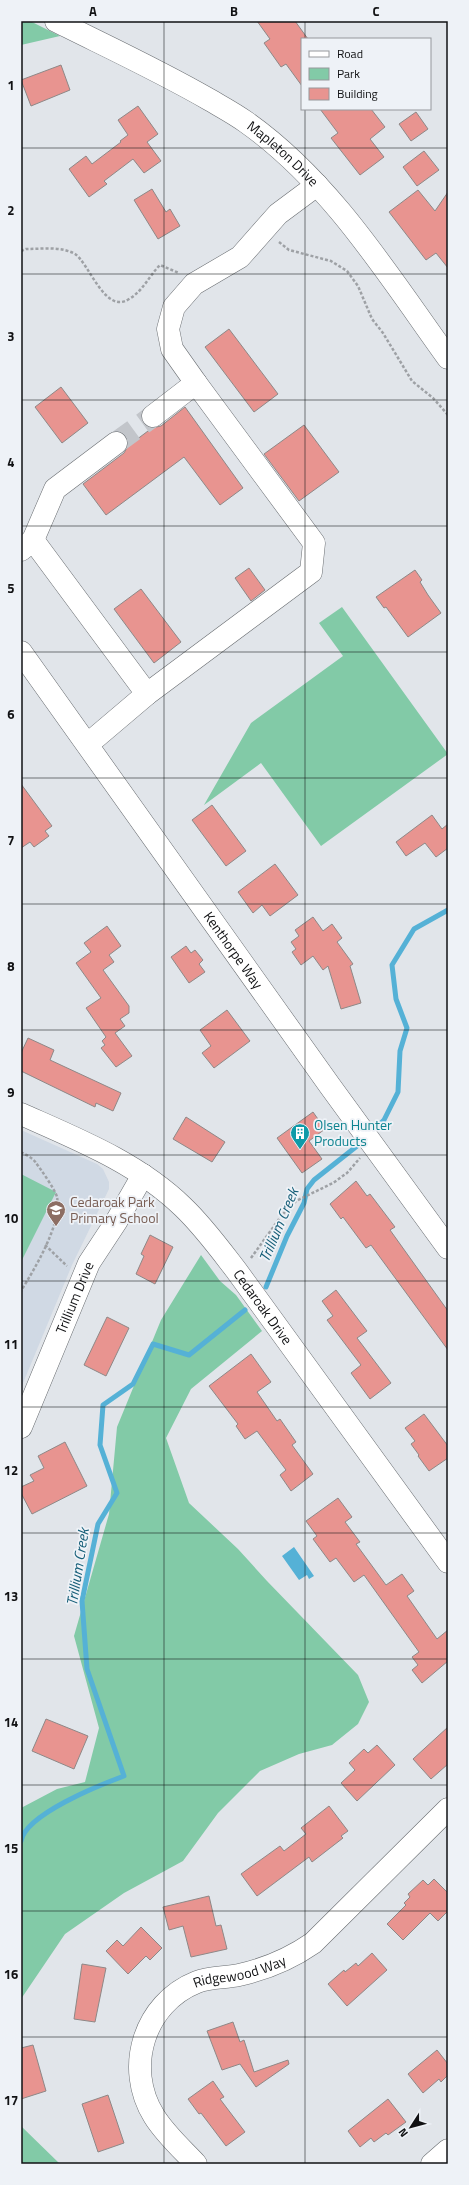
<svg xmlns="http://www.w3.org/2000/svg" width="469" height="2185" viewBox="0 0 469 2185" font-family="'Titillium Web',sans-serif">
	<rect width="100%" height="100%" fill="#e1e5ea"/>
	<path fill="#d0d9e4" d="M21,1130L97,1164L103,1169L109,1182V1189L72,1265L21,1388Z"/>
	<path fill="#82caa7" d="M21,21H30L60,36L21,45Z
		M342,607L448,754L321,846L261,763L204,805L251,723L343,656L319,623Z
		M21,1174L56,1192L21,1262Z
		M201,1255L220,1281L236,1295L262,1331L191,1389L166,1438L189,1503L238,1549L267,1581L358,1675L369,1702L358,1724L332,1745L299,1754L260,1771L218,1813L183,1861L124,1893L65,1934L21,1999V1808L57,1789L85,1782L99,1728L74,1636L109,1514L117,1427L161,1320Z
		M21,2126L60,2164H21Z"/>
	<path fill="#55b1d6" d="M294,1547L314,1576L309,1579L307,1575L299,1580L282,1556Z"/>
	<g fill="none" stroke-linecap="round" stroke-linejoin="round">
		<path stroke="#55b1d6" stroke-width="5" d="M377,1127L384,1120L398,1092L400,1051L407,1028L396,999L392,965L414,929L448,910
			M266,1287L287,1236L304,1203L307,1189L314,1180L357,1146
			M21,1841C26,1814 100,1785 124,1776L87,1669L82,1601L98,1524L117,1493L100,1445L103,1405L133,1384L153,1344L189,1355L245,1310"/>
	</g>
	<path fill="#e89490" stroke="#8e8887" d="M257,21H295L308,39H302V86L286,64L281,67L264,43L270,39Z
		M61,65L70,90L31,106L21,80Z
		M138,106L158,134L147,142L161,161L144,173L133,159L104,181L107,184L89,197L69,169L86,156L92,164L121,142L120,141L128,135L118,120Z
		M320,109H371L385,127L370,139L384,157L360,175L331,138L338,133Z
		M416,112L428,129L411,141L399,124Z
		M424,151L439,170L417,186L403,167Z
		M152,189L166,212L170,209L180,226L158,239L134,200Z
		M418,190L435,211L448,192V268L436,253L426,260L389,212Z
		M229,329L278,394L254,412L205,347Z
		M61,387L88,423L62,443L35,407Z
		M185,407L243,488L220,505L184,457L106,515L83,484L124,453L128,446L152,428L161,426Z
		M304,425L339,472L299,501L264,454Z
		M249,568L265,590L251,601L235,578Z
		M415,570L422,580L420,582L428,595L441,613L408,637L386,607L384,608L376,597Z
		M141,589L181,642L154,663L114,609Z
		M21,784L52,826L45,831L49,836L34,847L30,842L21,848Z
		M212,805L246,851L226,866L192,820Z
		M432,815L442,829L448,824V848L436,857L425,843L406,856L396,842Z
		M275,864L298,895L270,916L262,905L253,913L238,892Z
		M313,917L323,931L332,924L342,938L337,942L353,964L350,966L361,1003L341,1009L328,966L323,970L313,956L301,965L292,952L296,949L291,942L299,936L295,930Z
		M107,926L121,946L109,955L114,962L103,970L129,1006V1013L120,1019L125,1026L115,1033L132,1056L116,1067L101,1048L105,1045L102,1041L106,1037L86,1008L101,998L76,963L91,952L84,943Z
		M186,946L191,953L195,950L203,960L199,964L205,972L189,983L171,957Z
		M227,1010L250,1041L214,1068L202,1053L211,1046L200,1030Z
		M28,1038L54,1050L50,1060L121,1093L113,1111L96,1103L95,1107L21,1071V1053Z
		M313,1112L325,1129L309,1141L322,1159L302,1173L277,1138Z
		M186,1117L225,1142L212,1162L173,1139Z
		M356,1181L367,1196L370,1194L395,1227L390,1230L448,1311V1350L371,1245L366,1248L343,1217L341,1219L330,1204Z
		M150,1235L173,1247L155,1284L136,1274L144,1256L141,1254Z
		M336,1290L367,1331L357,1338L391,1383L370,1399L351,1373L361,1365L327,1320L333,1316L322,1301Z
		M107,1317L129,1328L106,1376L84,1365Z
		M251,1354L271,1382L257,1392L277,1421L280,1419L296,1442L292,1445L313,1474L291,1491L280,1475L286,1470L257,1431L245,1439L236,1426L238,1424L209,1386Z
		M424,1414L448,1446V1458L429,1471L418,1456L419,1455L411,1444L415,1441L405,1428Z
		M65,1442L87,1486L32,1514L21,1493V1487L34,1481L30,1475L44,1468L38,1456Z
		M338,1498L352,1517L345,1522L360,1542L356,1544L386,1585L402,1574L414,1591L407,1596L437,1639L448,1630V1661L422,1683L412,1670L418,1665L412,1657L419,1652L364,1575L354,1582L336,1558L330,1562L313,1539L317,1536L306,1521Z
		M46,1719L88,1736L74,1769L32,1751Z
		M448,1727V1764L431,1779L413,1759Z
		M377,1745L395,1765L357,1801L341,1783L355,1770L349,1763L364,1749L368,1753Z
		M329,1806L348,1831L341,1836L343,1838L312,1862L309,1857L257,1896L241,1874L280,1846L284,1851L306,1834L301,1828Z
		M434,1879L448,1893V1911L438,1921L430,1913L403,1940L387,1924L406,1905L404,1903L410,1897L408,1894L423,1880L428,1885Z
		M209,1896L216,1926L221,1925L227,1949L191,1957L183,1926L169,1930L163,1907Z
		M141,1927L162,1948L150,1960L146,1956L128,1974L106,1951L117,1940L123,1946Z
		M372,1953L387,1970L347,2006L328,1984L344,1970L345,1972L356,1963L358,1966Z
		M82,1964L106,1968L95,2022L74,2019Z
		M233,2022L240,2042L244,2040L254,2072L288,2060L289,2064L256,2087L240,2064L222,2070L207,2031Z
		M33,2045L46,2091L21,2099V2048Z
		M437,2050L448,2064V2075L441,2082L439,2079L423,2093L408,2074Z
		M213,2081L224,2097L220,2099L245,2132L226,2146L201,2113L199,2114L188,2099Z
		M108,2095L124,2143L98,2152L82,2104Z
		M388,2099L406,2122L388,2135L386,2133L374,2142L371,2138L360,2147L348,2131Z"/>
	<g fill="none" stroke-linecap="round" stroke-linejoin="round">
		<path stroke="#c2c5ca" stroke-width="22" stroke-dasharray="22 11" stroke-linecap="butt" d="M116,443L153,416"/>
		<defs>
			<g id="minor">
				<path id="s1" d="M56,21C108,47 160,71 210,100C222,107 235,114 246,122C331,182 388,275 448,358"/>
				<path d="M196,383L172,349L168,329L174,307L194,284L240,257L278,214L317,185"/>
				<path d="M33,540L55,489L116,443"/>
				<path d="M21,550L33,540L147,694L88,744"/>
				<path id="s2" d="M21,652L330,1086L448,1248"/>
				<path d="M147,694L311,572L314,543L196,383L153,416"/>
				<path id="s3" d="M21,1114C77,1139 138,1163 183,1207C203,1226 219,1248 236,1270L448,1562"/>
				<path id="s4" d="M21,1427L89,1263L116,1222L143,1175"/>
				<path id="s5" d="M196,2164C182,2149 165,2134 154,2116C124,2068 144,2003 197,1982C210,1977 225,1978 239,1975C266,1969 290,1959 313,1943L448,1809"/>
				<path d="M432,2164L448,2150"/>
			</g>
		</defs>
		<use href="#minor" stroke="#696d71" stroke-width="23"/>
		<path stroke="#9ea1a5" stroke-width="2.5" stroke-dasharray="3 2" stroke-linecap="butt" d="M279,242L289,250L331,261L347,271L358,286L372,319L383,333L412,381L433,398L448,415
			M21,251L26,249C42,249 61,246 75,254C89,263 105,315 129,299C143,291 149,276 160,265L179,273
			M21,1152C26,1155 33,1158 36,1163C40,1168 56,1191 57,1197C62,1224 35,1268 21,1291
			M45,1245L67,1266
			M251,1258L282,1215L296,1201L333,1183L347,1173L360,1158"/>
		<use href="#minor" stroke="#fff" stroke-width="22"/>
	</g>
	<path fill="none" stroke="#111214" stroke-width="1" stroke-opacity="0.55" d="M164,21V2164M305,21V39M305,109V2164M21,148H448M21,274H448M21,400H448M21,526H448M21,652H448M21,778H448M21,904H448M21,1030H448M21,1155H448M21,1281H448M21,1407H448M21,1533H448M21,1659H448M21,1785H448M21,1911H448M21,2037H448"/>
	<defs>
		<symbol id="building-pin" viewBox="-11 -11 22 30"><path d="M0 17L-7.5 6A9.5 9.5 0 1 1 7.5 6Z" fill="#0f9aa8" stroke="#eef2f7"/><path d="M-4-6H4V6H1V3H-1V6H-4ZM-2.5-4.3h1.7v1.8h-1.7ZM.8-4.3h1.7v1.8H.8ZM-2.5-1h1.7V.8h-1.7ZM.8-1h1.7V.8H.8Z" fill="#fff"/></symbol>
		<symbol id="school-pin" viewBox="-11 -11 22 30"><path d="M0 17L-7.5 6A9.5 9.5 0 1 1 7.5 6Z" fill="#8d6e63" stroke="#eef2f7"/><path d="M0-5L7-2L0 1L-7-2ZM-4 1L0 2.5L4 1V4Q0 6-4 4Z" fill="#fff"/></symbol>
	</defs>
	<g fill-rule="evenodd">
		<use href="#building-pin" x="289" y="1122" width="22" height="30"/>
		<use href="#school-pin" x="45" y="1199" width="22" height="30"/>
	</g>
	<g text-anchor="middle" stroke-width="3.5" stroke-linejoin="round" paint-order="stroke">
		<g font-size="14" fill="#111214" stroke="#eef2f7">
			<text dy="5" stroke="none"><textPath href="#s1" startOffset="264">Mapleton Drive</textPath></text>
			<text dy="5" stroke="none"><textPath href="#s2" startOffset="366">Kenthorpe Way</textPath></text>
			<text dy="5" stroke="none"><textPath href="#s4" startOffset="140">Trillium Drive</textPath></text>
			<text dy="5" stroke="none"><textPath href="#s3" startOffset="316">Cedaroak Drive</textPath></text>
			<text dy="5" stroke="none"><textPath href="#s5" startOffset="268">Ridgewood Way</textPath></text>
		</g>
		<g font-size="14" fill="#0d838f" stroke="#eef2f7" text-anchor="start">
			<text x="314" y="1130">Olsen Hunter<tspan x="314" dy="16">Products</tspan></text>
		</g>
		<g font-size="14" fill="#785e54" stroke="#eef2f7" text-anchor="start">
			<text x="70" y="1207">Cedaroak Park<tspan x="70" dy="16">Primary School</tspan></text>
		</g>
		<g font-size="15" font-style="italic" fill="#165e78" stroke="#eef2f7">
			<text transform="translate(279 1225) rotate(-67)" y="5">Trillium Creek</text>
			<text transform="translate(78 1567) rotate(-81)" y="5">Trillium Creek</text>
		</g>
	</g>
	<rect width="469" height="2185" fill="none" stroke="#eef2f7" stroke-width="44"/>
	<rect x="301" y="38" width="130" height="72" fill="#eef2f7" stroke="#96989c"/>
	<rect x="309" y="51" width="20" height="6" fill="#ffffff" stroke="#96989c"/>
	<text x="337" y="58" font-size="12" fill="#111214">Road</text>
	<rect x="309" y="68" width="20" height="12" fill="#82caa7" stroke="#96989c"/>
	<text x="337" y="78" font-size="12" fill="#111214">Park</text>
	<rect x="309" y="88" width="20" height="12" fill="#e89490" stroke="#96989c"/>
	<text x="337" y="98" font-size="12" fill="#111214">Building</text>
	<g transform="translate(411 2127) rotate(234)" stroke="#eef2f7" stroke-width="3" paint-order="stroke">
	<path d="M0-3L7 15L0 10L-7 15Z" fill="#111214"/>
	<text y="-6" font-size="11" font-weight="bold" text-anchor="middle" fill="#111214">N</text>
	</g>
	<rect x="22" y="22" width="425" height="2141" fill="none" stroke="#111214" stroke-width="1.5"/>
	<g font-size="13" text-anchor="middle" font-weight="bold" fill="#111214">
		<text x="93" y="16">A</text>
		<text x="234" y="16">B</text>
		<text x="376" y="16">C</text>
		<text x="11" y="90">1</text>
		<text x="11" y="215">2</text>
		<text x="11" y="341">3</text>
		<text x="11" y="467">4</text>
		<text x="11" y="593">5</text>
		<text x="11" y="719">6</text>
		<text x="11" y="845">7</text>
		<text x="11" y="971">8</text>
		<text x="11" y="1097">9</text>
		<text x="11" y="1223">10</text>
		<text x="11" y="1349">11</text>
		<text x="11" y="1475">12</text>
		<text x="11" y="1601">13</text>
		<text x="11" y="1727">14</text>
		<text x="11" y="1853">15</text>
		<text x="11" y="1979">16</text>
		<text x="11" y="2105">17</text>
	</g>
</svg>
